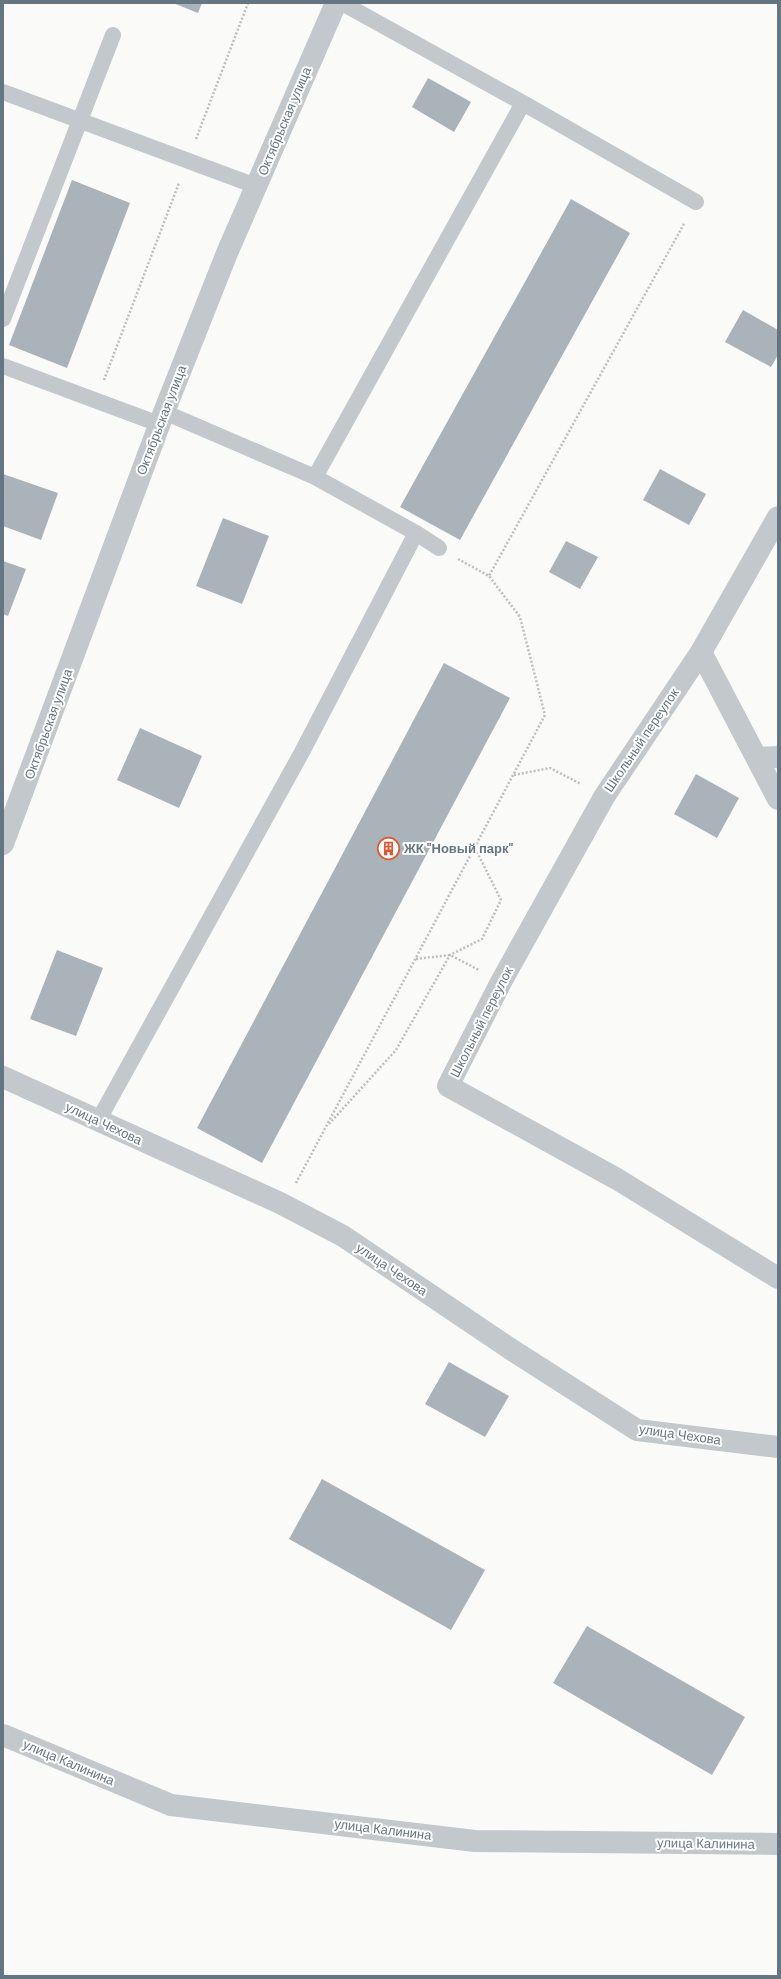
<svg xmlns="http://www.w3.org/2000/svg" width="781" height="1979" viewBox="0 0 781 1979" font-family="'DM Sans',sans-serif">
	<rect width="100%" height="100%" fill="#fafaf8"/>
	<path fill="#aab3b9" d="M173,3H202L198,13Z
		M428,78L471,102L454,132L412,107Z
		M72,180L130,203L67,368L9,345Z
		M571,199L630,233L460,540L400,507Z
		M743,310L778,330V355L771,367L725,342Z
		M660,469L706,494L689,525L643,500Z
		M3,474L58,493L41,540L3,526Z
		M223,518L269,536L242,604L196,586Z
		M566,541L598,557L580,589L549,572Z
		M3,561L26,569L8,616L3,614Z
		M444,663L510,698L262,1163L197,1128Z
		M140,728L202,756L179,808L117,780Z
		M696,774L739,798L717,838L674,814Z
		M57,950L103,968L76,1036L30,1019Z
		M449,1362L509,1396L485,1437L425,1404Z
		M322,1479L485,1570L451,1630L289,1539Z
		M587,1626L745,1717L712,1775L553,1683Z"/>
	<g fill="none" stroke-linecap="round" stroke-linejoin="round">
		<path stroke="#bbbfc2" stroke-width="2.5" stroke-dasharray="2 2" stroke-linecap="butt" d="M196,139L248,3
			M104,380L179,183
			M458,559L489,576L685,222
			M514,775L550,768L581,784
			M416,959L450,955L479,970
			M329,1124L396,1050L450,955L482,939L501,900L475,848
			M296,1183L545,715L520,617L489,576"/>
		<path stroke="#c3c8cc" stroke-width="16" d="M3,92L256,186
			M523,103L696,202
			M3,319L113,35
			M3,366L159,424
			M164,412L315,477L523,103L342,3
			M315,477L416,533L439,548
			M98,1121L302,752L416,533"/>
		<path stroke="#c3c8cc" stroke-width="22" d="M778,517L701,652L604,797L501,982L448,1086L617,1179L778,1278
			M701,652L778,799
			M757,758L778,757
			M3,844L164,412L227,253L336,3
			M3,1077L280,1203L343,1236L509,1348L637,1430L778,1447
			M3,1735L171,1805L475,1841L778,1844"/>
	</g>
	<defs>
		<symbol id="building-ring" viewBox="-11 -11 22 22"><circle r="9.5" fill="#fff" stroke="#e4572e" stroke-width="1.5"/><path d="M-4-6H4V6H1V3H-1V6H-4ZM-2.5-4.3h1.7v1.8h-1.7ZM.8-4.3h1.7v1.8H.8ZM-2.5-1h1.7V.8h-1.7ZM.8-1h1.7V.8H.8Z" fill="#e4572e"/></symbol>
	</defs>
	<g fill-rule="evenodd">
		<use href="#building-ring" x="376" y="836" width="25" height="25"/>
	</g>
	<g text-anchor="middle" stroke-width="4" stroke-linejoin="round" paint-order="stroke">
		<g font-size="13" fill="#657683" stroke="#fff">
			<text transform="translate(284 121) rotate(-67)" y="5">Октябрьская улица</text>
			<text transform="translate(161 420) rotate(-69)" y="5">Октябрьская улица</text>
			<text transform="translate(48 724) rotate(-70)" y="5">Октябрьская улица</text>
			<text transform="translate(641 740) rotate(-56)" y="5">Школьный переулок</text>
			<text transform="translate(481 1022) rotate(-63)" y="5">Школьный переулок</text>
			<text transform="translate(104 1123) rotate(25)" y="5">улица Чехова</text>
			<text transform="translate(392 1269) rotate(34)" y="5">улица Чехова</text>
			<text transform="translate(680 1434) rotate(8)" y="5">улица Чехова</text>
			<text transform="translate(69 1762) rotate(23)" y="5">улица Калинина</text>
			<text transform="translate(383 1829) rotate(7)" y="5">улица Калинина</text>
			<text transform="translate(706 1843) rotate(1)" y="5">улица Калинина</text>
		</g>
		<g font-size="13" font-weight="bold" fill="#657683" stroke="#fff" text-anchor="start">
			<text x="404" y="853">ЖК "Новый парк"</text>
		</g>
	</g>
	<rect width="781" height="1979" fill="none" stroke="#657683" stroke-width="8"/>
</svg>
